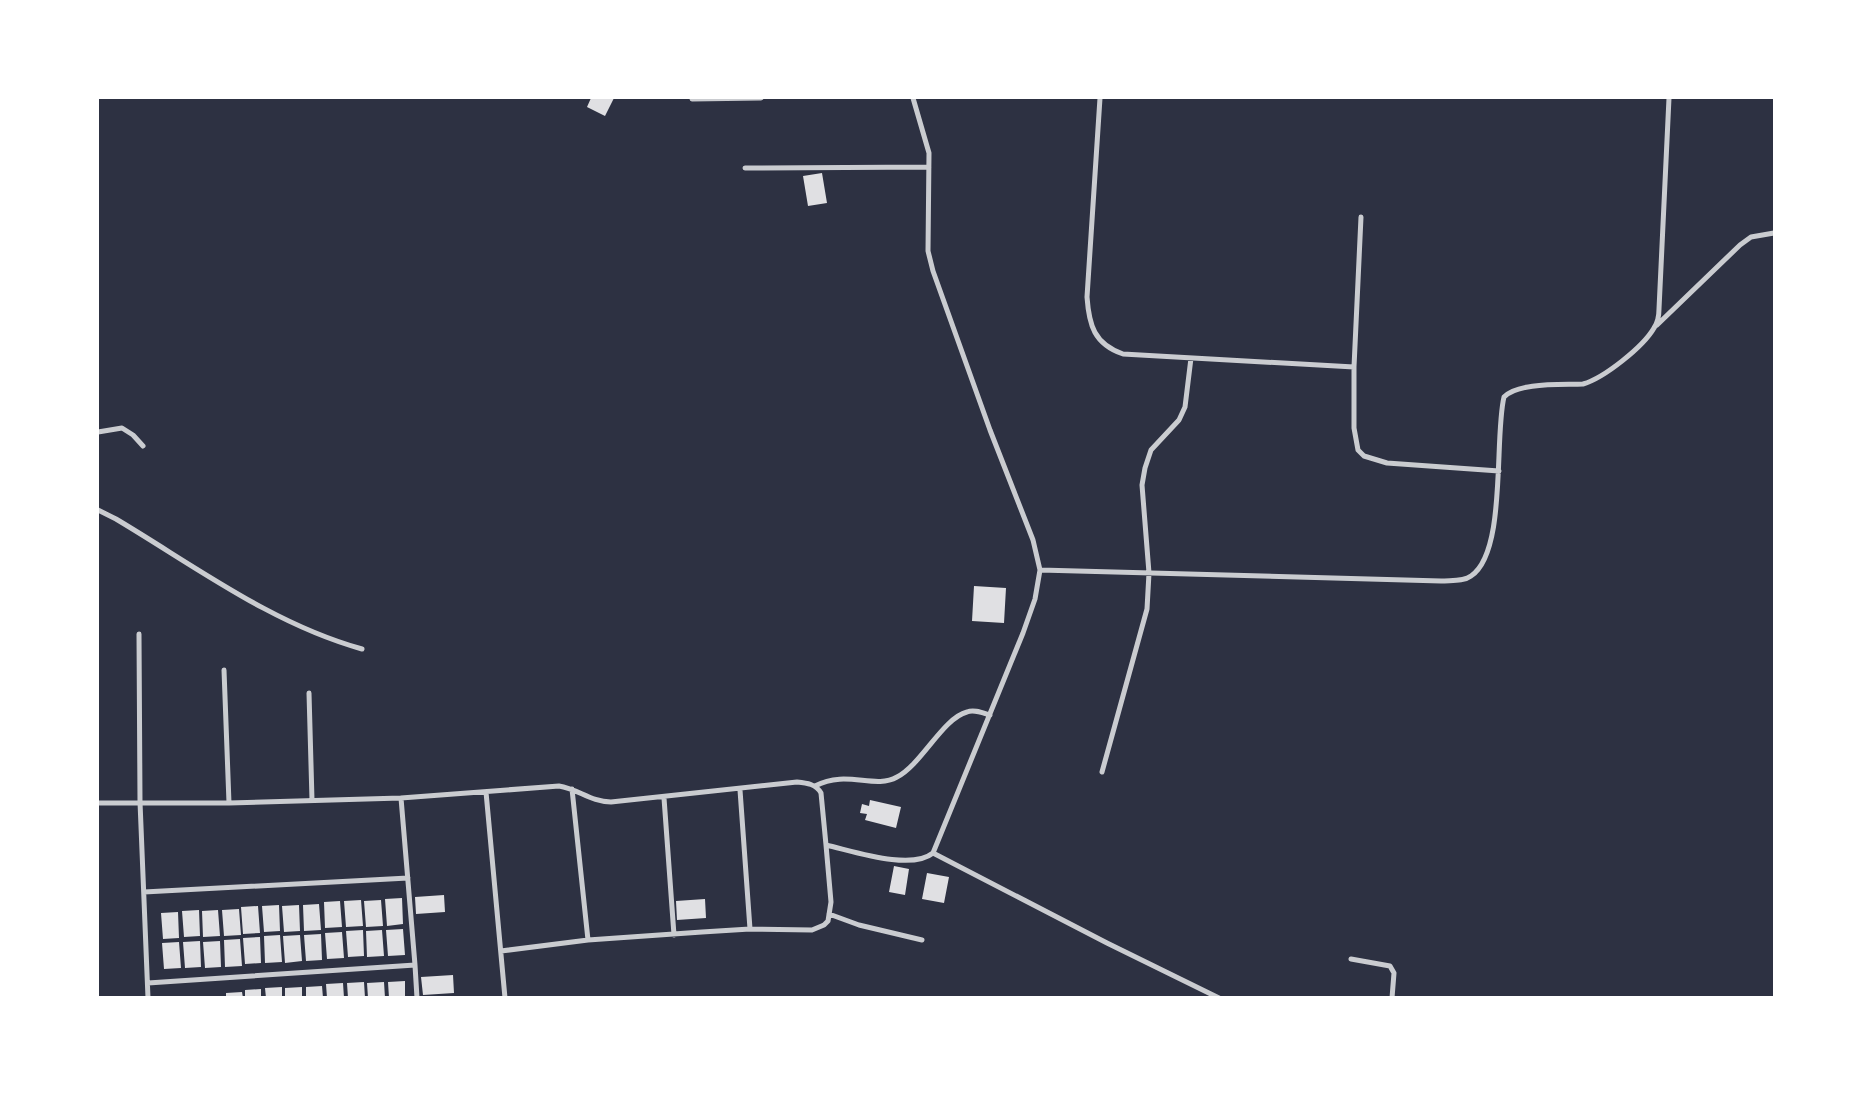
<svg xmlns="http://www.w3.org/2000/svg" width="1872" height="1095" viewBox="0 0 1872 1095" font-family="'PT Sans Narrow',sans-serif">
	<rect width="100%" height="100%" fill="#2d3142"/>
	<path fill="#e0e0e3" d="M591,98H614L605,116L587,107Z
		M822,173L827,203L808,206L803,176Z
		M974,586L1006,588L1004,623L972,621Z
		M870,800L901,807L896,828L865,820L867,814L860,813L862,804L869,806Z
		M894,866L909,869L905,895L889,892Z
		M927,873L949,877L944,903L922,899Z
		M444,895L445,912L416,914L415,897Z
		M402,898L403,924L387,926L385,899Z
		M705,899L706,918L677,920L676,901Z
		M361,900L363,926L346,927L344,901Z
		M381,900L383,926L366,927L364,901Z
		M340,901L342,927L325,928L324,902Z
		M319,904L321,930L304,931L303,905Z
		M279,905L280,931L264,932L262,906Z
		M299,905L300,931L284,932L282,906Z
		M258,906L260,933L243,934L241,907Z
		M239,909L241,935L224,936L222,910Z
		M199,910L200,936L184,937L182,911Z
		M218,910L220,936L203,937L202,911Z
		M178,912L179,938L163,939L161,913Z
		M403,929L405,955L388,956L386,930Z
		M363,930L364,956L348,957L346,931Z
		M382,930L384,956L367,957L366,931Z
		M342,932L344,958L327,959L325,933Z
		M321,934L322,960L306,961L304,935Z
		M280,935L282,962L265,963L264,936Z
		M300,935L302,961L285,963L283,936Z
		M260,937L261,963L245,964L243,938Z
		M240,939L242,966L225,967L224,940Z
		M200,941L201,967L185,968L183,942Z
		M220,941L221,967L205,968L203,942Z
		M179,942L181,968L164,969L162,943Z
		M453,975L454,993L423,995L421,977Z
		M405,981V998H389L388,982Z
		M364,982L365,998H348L347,983Z
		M384,982L385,998H368L367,983Z
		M343,983L344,998H327L326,984Z
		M322,986L323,998H306V987Z
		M282,987V998H266L265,988Z
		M302,987V998H285V988Z
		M261,989V998H245V990Z
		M242,992L243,998H226V993Z"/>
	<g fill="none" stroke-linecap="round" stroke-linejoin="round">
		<path stroke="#caccd0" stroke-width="5" d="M1100,98L1087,297C1089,325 1094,344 1123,354L1354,367
			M692,99L761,98
			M745,168L929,167
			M1361,217L1354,367V428L1358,450L1364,456L1387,463L1499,471
			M1657,325L1740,245L1751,237L1774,233
			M98,432L122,428L133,435L143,446
			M98,510L116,519C195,566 272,624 362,649
			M1040,570L1441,581C1451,580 1463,582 1471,576C1507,552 1494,437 1504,397C1518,382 1562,385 1583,384C1604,378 1643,347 1654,328C1658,322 1659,316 1659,309L1669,98
			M139,634L140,802L148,998
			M224,670L229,803
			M309,693L312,800
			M1102,772L1147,609L1149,573L1142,485L1145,468L1151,450L1179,420L1185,407L1191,358
			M815,786C847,769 874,790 897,777C921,765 943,718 967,712C974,709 983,713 990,715
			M572,789L588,940
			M740,790L750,929
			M486,792L505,998
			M401,798L415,965
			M664,798L674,935
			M98,803H229L401,798L559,786C578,789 591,802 611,802L797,782C807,783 816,784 821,793L826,845C853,851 911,871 933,853L1023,633L1035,599L1040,570L1033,540L990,430L933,271L928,251L929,153L913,98
			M933,853L1107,943L1219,998
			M144,892L408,878
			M829,914L859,925L922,940
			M501,951L588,940L702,932L750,929L812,930L824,925L828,921L831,902L826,845
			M1351,959L1390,966L1394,973L1392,998
			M148,983L415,965L417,998"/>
	</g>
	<rect width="1872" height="1095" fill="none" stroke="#ffffff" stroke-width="198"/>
</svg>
